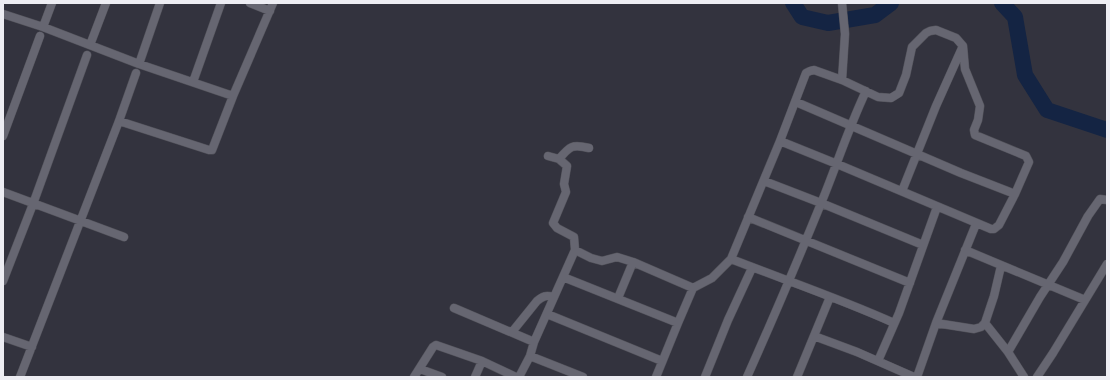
<svg xmlns="http://www.w3.org/2000/svg" width="1110" height="380" viewBox="0 0 1110 380" font-family="'Fira Sans Condensed',sans-serif">
	<rect width="100%" height="100%" fill="#33333e"/>
	<g fill="none" stroke-linecap="round" stroke-linejoin="round">
		<path stroke="#142443" stroke-width="16" d="M793,3L802,17L828,23L875,15L891,3
			M1002,3L1015,17L1025,75L1047,110L1107,130"/>
		<defs>
			<path id="minor" d="M250,3L270,11
				M3,14L43,27L139,64L233,96L273,3
				M43,27L52,3
				M90,45L106,3
				M139,64L160,3
				M842,80L845,34L842,3
				M193,82L221,3
				M796,102L961,173L1015,194
				M119,121L209,150H212L233,96
				M3,136L40,36
				M559,159C570,146 572,144 589,148
				M764,181L821,203L923,245
				M902,191L936,106L962,48
				M3,192L124,237
				M748,217L910,283
				M575,250L591,258L602,261L617,257L633,262L693,288L678,323L656,377
				M965,250L1085,300
				M731,259L780,141L837,164L991,229H994L999,225L1015,194L1029,162L1026,156L975,135L974,130L978,120L980,106L965,69L963,46L956,38L936,30L930,31L926,33L912,47L906,75L899,93L891,98L878,97L842,80L814,70L810,71L806,73L780,141
				M563,277L678,323
				M3,281L33,204L87,55
				M693,288L712,278L731,259C785,280 841,299 894,323
				M618,298L633,262
				M454,308L534,342
				M547,314L662,361
				M936,323L974,329L981,327L985,323L994,296L1001,266
				M985,323L1008,352L1024,377
				M512,332L537,301C543,296 546,295 553,297
				M814,336L857,352L914,377
				M3,337L32,347
				M1008,352L1040,297L1063,262L1088,216L1100,199L1107,200
				M530,356L583,377
				M878,361L899,313L937,207
				M420,369L442,377
				M20,377L119,121L136,73
				M414,377L433,347L436,345L482,361L516,377
				M475,377L482,361
				M519,377L530,356L534,342L575,250L574,237L557,228L553,223L566,192L564,184L567,166L559,159L548,156
				M705,377L728,320L752,268
				M747,377C773,319 798,260 822,201C837,164 849,127 866,91
				M797,377L830,297
				M917,377L936,323L976,224
				M1037,377L1053,353L1107,264"/>
		</defs>
		<use href="#minor" stroke="#52525a" stroke-width="9"/>
		<use href="#minor" stroke="#666671" stroke-width="8"/>
	</g>
	<rect width="1110" height="380" fill="none" stroke="#ededf3" stroke-width="8"/>
</svg>
